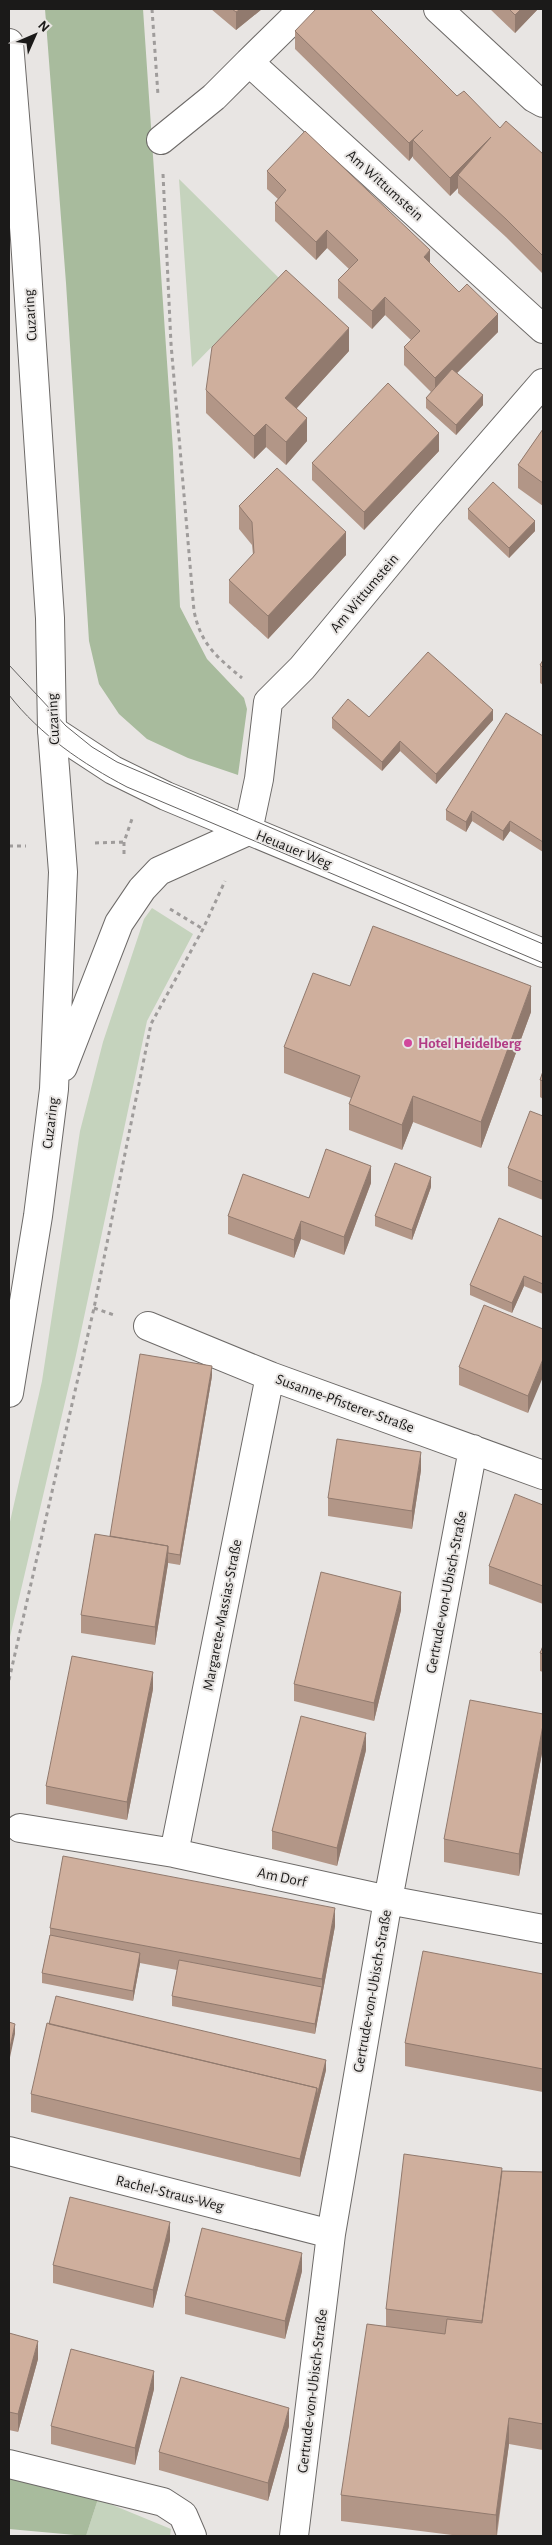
<svg xmlns="http://www.w3.org/2000/svg" width="552" height="2545" viewBox="0 0 552 2545" font-family="'Alegreya Sans',sans-serif">
	<rect width="100%" height="100%" fill="#e8e5e3"/>
	<path fill="#c5d3bd" d="M179,179L279,278L192,367Z
		M152,908L193,934L147,1021L76,1355L9,1641V1526L42,1381L80,1131L103,1042L144,919Z
		M98,2499L171,2529L170,2536H86Z"/>
	<path fill="#a8bb9d" d="M45,9H143L173,450L180,607L207,659L244,698L247,709L238,775L188,758L147,739L119,714L99,684L89,641L66,283Z
		M9,2477L98,2499L86,2536L9,2529Z"/>
	<g fill="none" stroke-linecap="round" stroke-linejoin="round">
		<defs>
			<path id="minor" d="M303,9L249,62L543,329
				M438,9L534,98L543,103
				M161,140L214,97L249,62
				M52,730L113,770L166,796L543,953
				M248,831L259,779L268,702L302,668L426,518L543,383
				M148,1326L270,1376L543,1475
				M20,1828L174,1853L388,1900L543,1929
				M174,1853L270,1376
				M9,2151L331,2234
				M9,2464L163,2502L183,2515L192,2536
				M294,2536L331,2234L388,1900L473,1449"/>
			<path id="secondary" d="M9,43L25,239L50,618L52,730L63,872L54,1089L38,1216L9,1393
				M63,1067L119,923L142,889L159,871L248,831"/>
		</defs>
		<use href="#minor" stroke="#6d6a68" stroke-width="30"/>
		<use href="#secondary" stroke="#6d6a68" stroke-width="30"/>
		<path stroke="#9f9c9b" stroke-width="3" stroke-dasharray="4 4" stroke-linecap="butt" d="M152,9L158,95
			M163,174L171,344L194,611C201,645 217,657 242,678
			M95,843L124,842
			M9,846H26
			M124,854V842L132,819
			M170,909L203,929
			M94,1308L114,1315
			M9,1680L94,1308L151,1024L203,929L225,881"/>
		<use href="#minor" stroke="#fff" stroke-width="28"/>
		<use href="#secondary" stroke="#fff" stroke-width="28"/>
		<path stroke="#656362" stroke-width="1" d="M9,665L66,726L92,747L117,762L543,944
			M9,695C40,735 83,764 127,787L543,963"/>
	</g>
	<path fill="#b29687" d="M211,9H262L236,30Z
		M490,9H538L515,33Z
		M295,31L457,96L500,128L543,154L542,273L506,237L458,193V188L450,196L413,158V156L409,161L295,49Z
		M267,171L430,264L498,332L457,373L483,405L456,435L426,408V398L431,392L404,365V347L411,340L385,315L372,329L338,298V280L349,269L327,248L316,260L275,221V203L278,199L267,189Z
		M349,351L296,409L307,441L286,465L266,447L254,459L206,413V390Z
		M543,429V506L518,488V465Z
		M439,451L364,530L312,480V463Z
		M239,506L346,555L268,639L229,603V580L253,555L252,545L239,529Z
		M468,509L535,531L509,558L468,519Z
		M543,660V685L540,683V665Z
		M369,717L493,720L436,784L400,751L382,771L332,728V718Z
		M543,736V852L510,831L503,841L472,821L466,832L446,820V810Z
		M350,986L531,1012L481,1148L413,1122L402,1150L349,1130V1104L351,1098L284,1073V1047Z
		M543,1071V1099L540,1097V1080Z
		M543,1116V1200L508,1186V1168Z
		M371,1183L344,1255L301,1239L294,1258L228,1234V1216Z
		M431,1187L412,1240L375,1226V1216Z
		M543,1237V1294L524,1286L512,1313L470,1295V1285Z
		M543,1329L528,1413L459,1385V1367Z
		M212,1376L180,1565L168,1563L155,1645L81,1633V1615L110,1536Z
		M421,1470L412,1529L328,1516V1498Z
		M543,1505V1604L489,1584V1566Z
		M401,1610L374,1721L294,1701V1684Z
		M543,1646V1672L540,1671V1653Z
		M153,1689L127,1820L46,1804V1786Z
		M543,1714V1748L519,1876L444,1862V1839Z
		M366,1750L337,1866L272,1849V1831Z
		M335,1926L315,2034L172,2006V1996L177,1970L140,1963L133,2001L42,1983V1973L50,1935V1928Z
		M543,1974V2092L405,2066V2043Z
		M326,2070L300,2177L31,2112V2094Z
		M502,2171L543,2172V2450L509,2444L497,2536H460L341,2521V2495L386,2326V2309Z
		M170,2240L153,2308L53,2283V2265Z
		M302,2271L285,2339L185,2314V2296Z
		M9,2333L38,2359L18,2432L9,2430Z
		M154,2389L135,2465L51,2444V2426Z
		M289,2426L268,2501L159,2470V2452Z"/>
	<path fill="#917a6e" d="M241,9H262L236,30V12Z
		M521,9H538L515,33V15Z
		M423,130L413,140V156L409,161V143Z
		M491,137L458,175V188L450,196V178Z
		M327,230V248L316,260V242Z
		M430,250V268L424,257Z
		M543,254V272L542,273V255Z
		M385,297V315L372,329V311Z
		M498,314V332L435,395V378Z
		M349,328V351L285,421V398Z
		M483,395V405L456,435V425Z
		M307,418V441L286,465V442Z
		M266,424V447L254,459V436Z
		M439,433V451L364,530V512Z
		M535,521V531L509,558V548Z
		M346,532V555L268,639V616Z
		M493,710V720L436,784V774Z
		M400,741V751L382,771V762Z
		M472,811V821L466,832V822Z
		M510,821V831L503,841V831Z
		M531,986V1012L481,1148V1122Z
		M413,1096V1122L402,1150V1125Z
		M371,1166V1183L344,1255V1237Z
		M431,1177V1187L412,1240V1230Z
		M301,1221V1239L294,1258V1240Z
		M524,1276V1286L512,1313V1303Z
		M543,1359V1377L528,1413V1396Z
		M212,1366V1376L180,1565V1555Z
		M421,1452V1470L412,1529V1511Z
		M168,1546V1564L155,1645V1627Z
		M401,1592V1610L374,1721V1703Z
		M153,1672V1689L127,1820V1802Z
		M543,1725V1748L519,1876V1854Z
		M366,1733V1750L337,1866V1848Z
		M335,1908V1926L315,2034V2024L322,1987V1979Z
		M140,1953V1963L133,2001V1991Z
		M15,2024V2034L9,2062V2052Z
		M326,2060V2070L300,2177V2159L317,2088Z
		M170,2222V2240L153,2308V2290Z
		M302,2253V2271L285,2339V2321Z
		M38,2341V2359L18,2432V2414Z
		M154,2371V2389L135,2465V2448Z
		M289,2408V2426L268,2501V2483Z
		M509,2418V2444L496,2536V2515Z"/>
	<path fill="#cfaf9d" stroke="#917a6e" d="M232,9H241L236,12Z
		M316,9H370L457,96L464,91L500,128L506,121L543,154V254L542,255L506,219L458,175L491,137L450,178L413,140L423,130L409,143L295,31Z
		M509,9H521L515,15Z
		M305,131L430,250L424,257L459,292L467,284L498,314L435,378L404,347L420,331L385,297L372,311L338,280L358,260L327,230L316,242L275,203L286,190L267,171Z
		M286,270L349,328L285,398L307,418L286,442L266,424L254,436L206,390L212,347Z
		M452,369L483,395L456,425L426,398Z
		M388,383L439,433L364,512L312,463Z
		M543,429V483L518,465Z
		M277,468L346,532L268,616L229,580L254,553L252,522L239,506Z
		M493,482L535,521L509,548L468,509Z
		M428,652L493,710L436,774L400,741L382,762L332,718L348,699L369,717Z
		M543,660V668L540,665Z
		M506,713L543,736V842L510,821L503,831L472,811L466,822L446,810Z
		M373,926L531,986L481,1122L413,1096L402,1125L349,1104L360,1076L284,1047L313,973L350,986Z
		M543,1071V1081L540,1080Z
		M530,1111L543,1116V1182L508,1168Z
		M326,1149L371,1166L344,1237L301,1221L294,1240L228,1216L243,1174L309,1198Z
		M395,1163L431,1177L412,1230L375,1216Z
		M499,1218L543,1237V1284L524,1276L512,1303L470,1285Z
		M484,1305L543,1329V1359L528,1396L459,1367Z
		M140,1354L212,1366L180,1555L168,1553V1546L110,1536Z
		M337,1439L421,1452L412,1511L328,1498Z
		M515,1494L543,1505V1586L489,1566Z
		M95,1534L168,1546L155,1627L81,1615Z
		M321,1572L401,1592L374,1703L294,1684Z
		M543,1646V1654L540,1653Z
		M72,1656L153,1672L127,1802L46,1786Z
		M470,1700L543,1714V1725L519,1854L444,1839Z
		M301,1716L366,1733L337,1848L272,1831Z
		M63,1856L335,1908L322,1979L50,1928Z
		M50,1935L140,1953L133,1991L42,1973Z
		M423,1951L543,1974V2069L405,2043Z
		M179,1960L322,1987L315,2024L172,1996Z
		M56,1996L326,2060L317,2096V2088L49,2024Z
		M9,2022L15,2024L9,2052Z
		M47,2023L317,2088L300,2159L31,2094Z
		M404,2154L502,2168L482,2321L386,2309Z
		M502,2171L543,2172V2424L509,2418L496,2515L341,2495L367,2324L445,2334L447,2319L482,2323Z
		M70,2197L170,2222L153,2290L53,2265Z
		M202,2228L302,2253L285,2321L185,2296Z
		M9,2333L38,2341L18,2414L9,2412Z
		M71,2349L154,2371L135,2448L51,2426Z
		M181,2377L289,2408L268,2483L159,2452Z"/>
	<circle fill="#d1479c" stroke="#e8e5e3" stroke-width="2" cx="408" cy="1043" r="5"/>
	<g text-anchor="middle" stroke-width="4" stroke-linejoin="round" paint-order="stroke">
		<g font-size="15" fill="#1b1a19" stroke="#e8e5e3">
			<text transform="translate(385 185) rotate(42)" y="5">Am Wittumstein</text>
			<text transform="translate(30 315) rotate(-94)" y="5">Cuzaring</text>
			<text transform="translate(364 593) rotate(-50)" y="5">Am Wittumstein</text>
			<text transform="translate(53 719) rotate(-93)" y="5">Cuzaring</text>
			<text transform="translate(294 849) rotate(22)" y="5">Heuauer Weg</text>
			<text transform="translate(50 1123) rotate(-83)" y="5">Cuzaring</text>
			<text transform="translate(345 1403) rotate(20)" y="5">Susanne-Pfisterer-Straße</text>
			<text transform="translate(446 1592) rotate(-79)" y="5">Gertrude-von-Ubisch-Straße</text>
			<text transform="translate(222 1615) rotate(-79)" y="5">Margarete-Massias-Straße</text>
			<text transform="translate(282 1877) rotate(12)" y="5">Am Dorf</text>
			<text transform="translate(372 1991) rotate(-80)" y="5">Gertrude-von-Ubisch-Straße</text>
			<text transform="translate(170 2193) rotate(14)" y="5">Rachel-Straus-Weg</text>
			<text transform="translate(312 2391) rotate(-83)" y="5">Gertrude-von-Ubisch-Straße</text>
		</g>
		<g font-size="15" font-weight="bold" fill="#b23c85" stroke="#e8e5e3" text-anchor="start">
			<text x="418" y="1048">Hotel Heidelberg</text>
		</g>
	</g>
	<rect width="552" height="2545" fill="none" stroke="#1b1a19" stroke-width="20"/>
	<g transform="translate(35 35) rotate(45)" stroke="#e8e5e3" stroke-width="4" paint-order="stroke">
	<path d="M0-4L9 19L0 12L-9 19Z" fill="#1b1a19"/>
	<text y="-8" font-size="14" font-weight="bold" text-anchor="middle" fill="#1b1a19">N</text>
	</g>
</svg>
